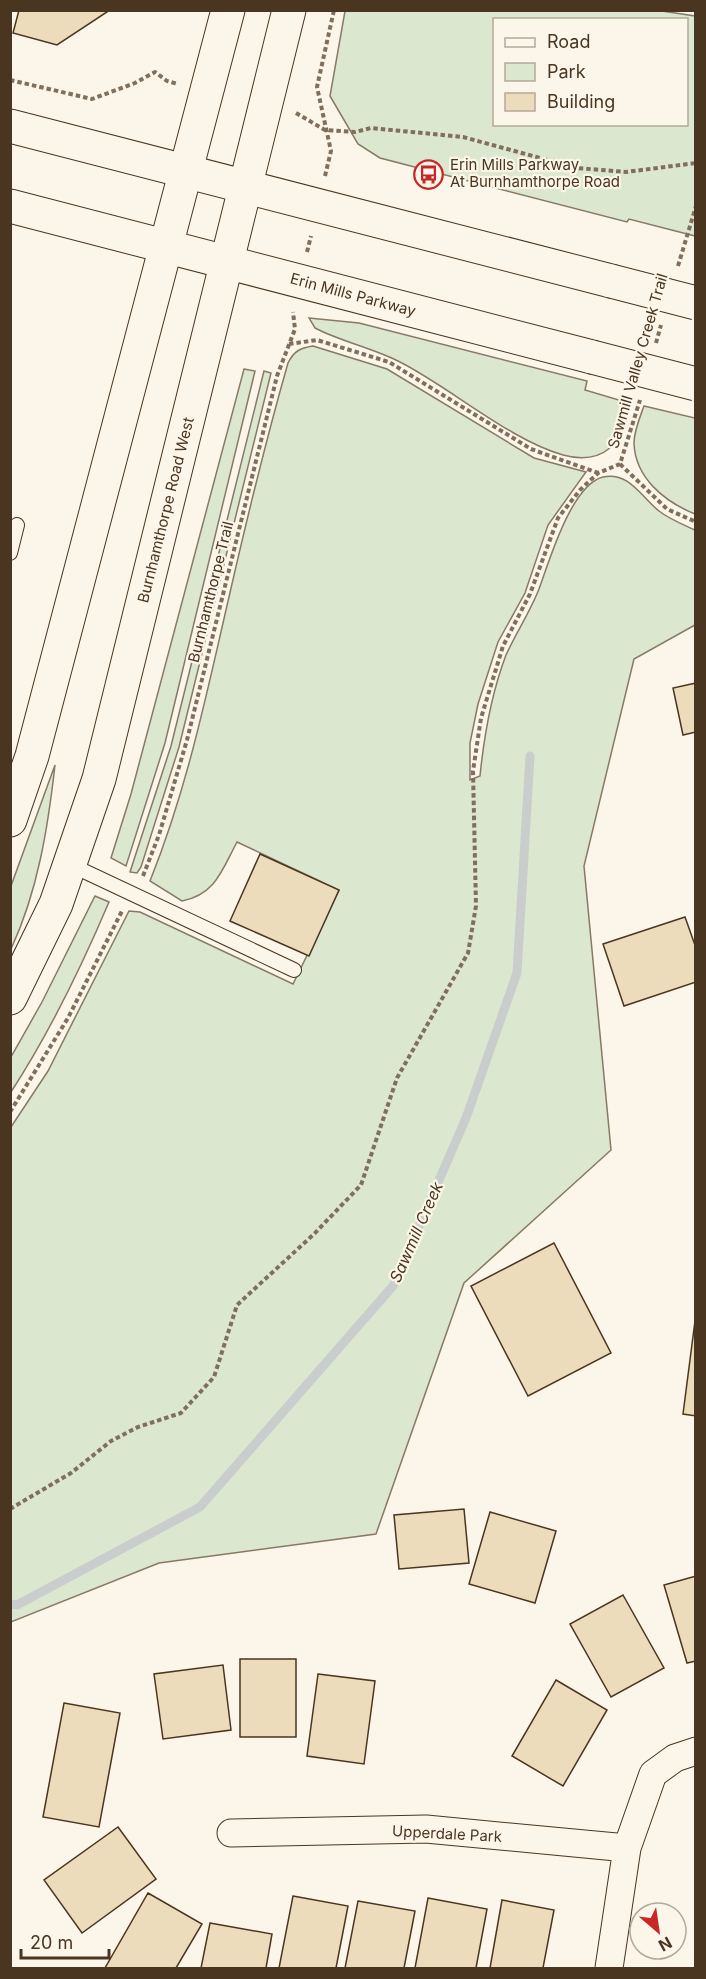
<svg xmlns="http://www.w3.org/2000/svg" width="706" height="1979" viewBox="0 0 706 1979" font-family="Inter,sans-serif">
	<rect width="100%" height="100%" fill="#fbf6e9"/>
	<path fill="#dce7d0" stroke="#887966" stroke-width="1.5" fill-rule="evenodd" d="M655,10L695,16V236L629,219L627,222L380,158L358,144L330,96L345,11ZM494,20H686V124H494Z
		M309,318L359,323L587,381L585,390L629,403C627,442 603,466 563,455C510,440 451,388 400,362C373,348 342,342 315,328Z
		M313,346L387,369L534,458L586,472L548,525L525,593L498,642L478,704L470,743V780L480,776C484,736 492,692 506,655C516,633 530,612 539,589C549,562 571,485 603,477C629,471 642,498 659,511C669,519 684,525 695,530V625L634,659L584,866L611,1150L464,1283L376,1534L159,1563L11,1622V1127L48,1071L129,911L140,912L293,984L339,890L237,842C222,870 216,894 182,901L150,881C188,786 206,696 229,597C247,518 266,440 288,363C294,351 300,348 313,346Z
		M244,369L255,371L165,743L126,866L111,858L131,794Z
		M264,371L271,373L179,747L141,867L137,873L130,872L171,746Z
		M644,406L695,418V514C665,502 635,478 634,443C634,431 640,417 644,406Z
		M55,765C48,827 38,891 11,949V886Z
		M95,896L109,902C81,968 50,1032 11,1092V1057L42,1002Z"/>
	<g fill="none" stroke-linecap="round" stroke-linejoin="round">
		<path stroke="#c9cecd" stroke-width="9" d="M10,1604L17,1605L200,1507L393,1286L466,1118L517,973L530,756"/>
	</g>
	<path fill="#ecdcbc" stroke="#4a3520" stroke-width="1.5" d="M19,10H110L57,45L13,33Z
		M696,683V732L683,735L673,688Z
		M260,854L339,890L309,956L230,921Z
		M685,917L696,948V982L624,1006L603,944Z
		M554,1243L611,1353L528,1396L471,1286Z
		M695,1321H696V1416L683,1414Z
		M464,1509L469,1563L399,1569L394,1515Z
		M490,1512L556,1531L535,1603L469,1584Z
		M696,1576V1661L687,1663L664,1585Z
		M623,1595L664,1668L611,1697L570,1624Z
		M240,1659H296V1737H240Z
		M223,1665L231,1730L163,1739L154,1674Z
		M318,1674L375,1681L364,1764L307,1756Z
		M556,1680L607,1710L563,1786L512,1756Z
		M64,1703L120,1713L99,1827L43,1817Z
		M118,1827L156,1879L82,1933L44,1880Z
		M148,1893L202,1924L176,1968H105Z
		M293,1896L348,1906L336,1968H279Z
		M428,1898L487,1909L476,1968H415Z
		M502,1900L554,1910L543,1968H490Z
		M358,1901L415,1911L404,1968H345Z
		M210,1923L272,1934L266,1968H201Z"/>
	<g fill="none" stroke-linecap="round" stroke-linejoin="round">
		<defs>
			<path id="lane" d="M10,553L17,525
				M71,865L294,970"/>
			<path id="street" d="M231,1833L426,1829L627,1848
				M609,1968L627,1848L653,1774L675,1758L696,1751"/>
			<path id="secondary" d="M10,820L32,756L228,10
				M10,998L56,904L99,779L289,10"/>
			<path id="primary" d="M10,126L611,281
				M10,206L592,357"/>
		</defs>
		<use href="#lane" stroke="#4a3520" stroke-width="16"/>
		<use href="#street" stroke="#4a3520" stroke-width="29"/>
		<use href="#secondary" stroke="#4a3520" stroke-width="35"/>
		<use href="#primary" stroke="#4a3520" stroke-width="35"/>
		<path stroke="#7f6f5c" stroke-width="4" stroke-dasharray="4.5 3" stroke-linecap="butt" d="M10,80L92,99L135,83L155,72L167,81L178,84
			M296,113L325,130L355,132L371,128L463,137L577,168L626,172L696,163
			M325,176L331,151L317,87L334,10
			M307,252L311,236
			M678,266L696,206
			M656,343L661,325
			M289,344L317,340L389,362L531,449L598,473
			M620,464L667,509L696,522
			M143,876L159,835L187,740L277,376L295,329L293,312
			M10,1112L68,1018L122,911
			M10,1509L71,1473L111,1441L138,1427L181,1413L214,1377L237,1305L314,1234L361,1185L397,1078L468,953L476,906L473,771L481,718L503,646L530,594L558,518L580,490L598,473L620,464L640,400"/>
		<use href="#lane" stroke="#fbf6e9" stroke-width="14"/>
		<use href="#street" stroke="#fbf6e9" stroke-width="27"/>
		<use href="#secondary" stroke="#fbf6e9" stroke-width="33"/>
		<use href="#primary" stroke="#fbf6e9" stroke-width="33"/>
		<defs>
			<path id="primary-bridge" d="M611,281L696,303
				M592,357L696,384"/>
		</defs>
		<use href="#primary-bridge" stroke="#4a3520" stroke-width="35" stroke-linecap="butt"/>
		<use href="#primary-bridge" stroke="#fbf6e9" stroke-width="33"/>
	</g>
	<defs>
		<symbol id="bus-ring" viewBox="-11 -11 22 22"><circle r="9.5" fill="#fbf6e9" stroke="#c62828" stroke-width="1.5"/><path d="M-5-6H5V4H4V6H2V4H-2V6H-4V4H-5ZM-3.5-4V0h7V-4ZM-3.5 1.2v1.5H-2V1.2ZM2 1.2v1.5H3.5V1.2Z" fill="#c62828"/></symbol>
	</defs>
	<g fill-rule="evenodd">
		<use href="#bus-ring" x="412" y="158" width="33" height="33"/>
	</g>
	<g text-anchor="middle" stroke-width="4.5" stroke-linejoin="round" paint-order="stroke">
		<g font-size="15" fill="#4a3520" stroke="#fbf6e9" text-anchor="start">
			<text x="450" y="170">Erin Mills Parkway<tspan x="450" dy="17">At Burnhamthorpe Road</tspan></text>
		</g>
		<g font-size="15" fill="#4a3520" stroke="#fbf6e9">
			<text transform="translate(353 295) rotate(15)" y="5">Erin Mills Parkway</text>
			<text transform="translate(638 361) rotate(-74)" y="5">Sawmill Valley Creek Trail</text>
			<text transform="translate(166 510) rotate(-76)" y="5">Burnhamthorpe Road West</text>
			<text transform="translate(211 592) rotate(-76)" y="5">Burnhamthorpe Trail</text>
			<text transform="translate(447 1834) rotate(3)" y="5">Upperdale Park</text>
		</g>
		<g font-size="16" font-style="italic" fill="#4a3520" stroke="#fbf6e9">
			<text transform="translate(416 1232) rotate(-66)" y="6">Sawmill Creek</text>
		</g>
	</g>
	<rect width="706" height="1979" fill="none" stroke="#4a3520" stroke-width="24"/>
	<rect x="493" y="18" width="195" height="108" fill="#fbf6e9" stroke="#b4a999" stroke-width="1.5"/>
	<rect x="505" y="38" width="30" height="9" fill="#fbf6e9" stroke="#b4a999" stroke-width="1.5"/>
	<text x="547" y="48" font-size="18" fill="#4a3520">Road</text>
	<rect x="505" y="63" width="30" height="18" fill="#dce7d0" stroke="#b4a999" stroke-width="1.5"/>
	<text x="547" y="78" font-size="18" fill="#4a3520">Park</text>
	<rect x="505" y="93" width="30" height="18" fill="#ecdcbc" stroke="#b4a999" stroke-width="1.5"/>
	<text x="547" y="108" font-size="18" fill="#4a3520">Building</text>
	<g transform="translate(658 1931) rotate(151)"><circle r="28" fill="#fbf6e9" stroke="#b4a999" stroke-width="1.5"/>
	<path d="M0-4.5L10 22L0 15L-10 22Z" fill="#c62828"/>
	<text y="-9" font-size="16" font-weight="bold" text-anchor="middle" fill="#4a3520">N</text>
	</g>
	<path d="M21 1949v9h88v-9" fill="none" stroke="#4a3520" stroke-width="3"/>
	<text x="30" y="1949" font-size="18" fill="#4a3520" stroke="#fbf6e9" stroke-width="4.5" paint-order="stroke">20 m</text>
</svg>
